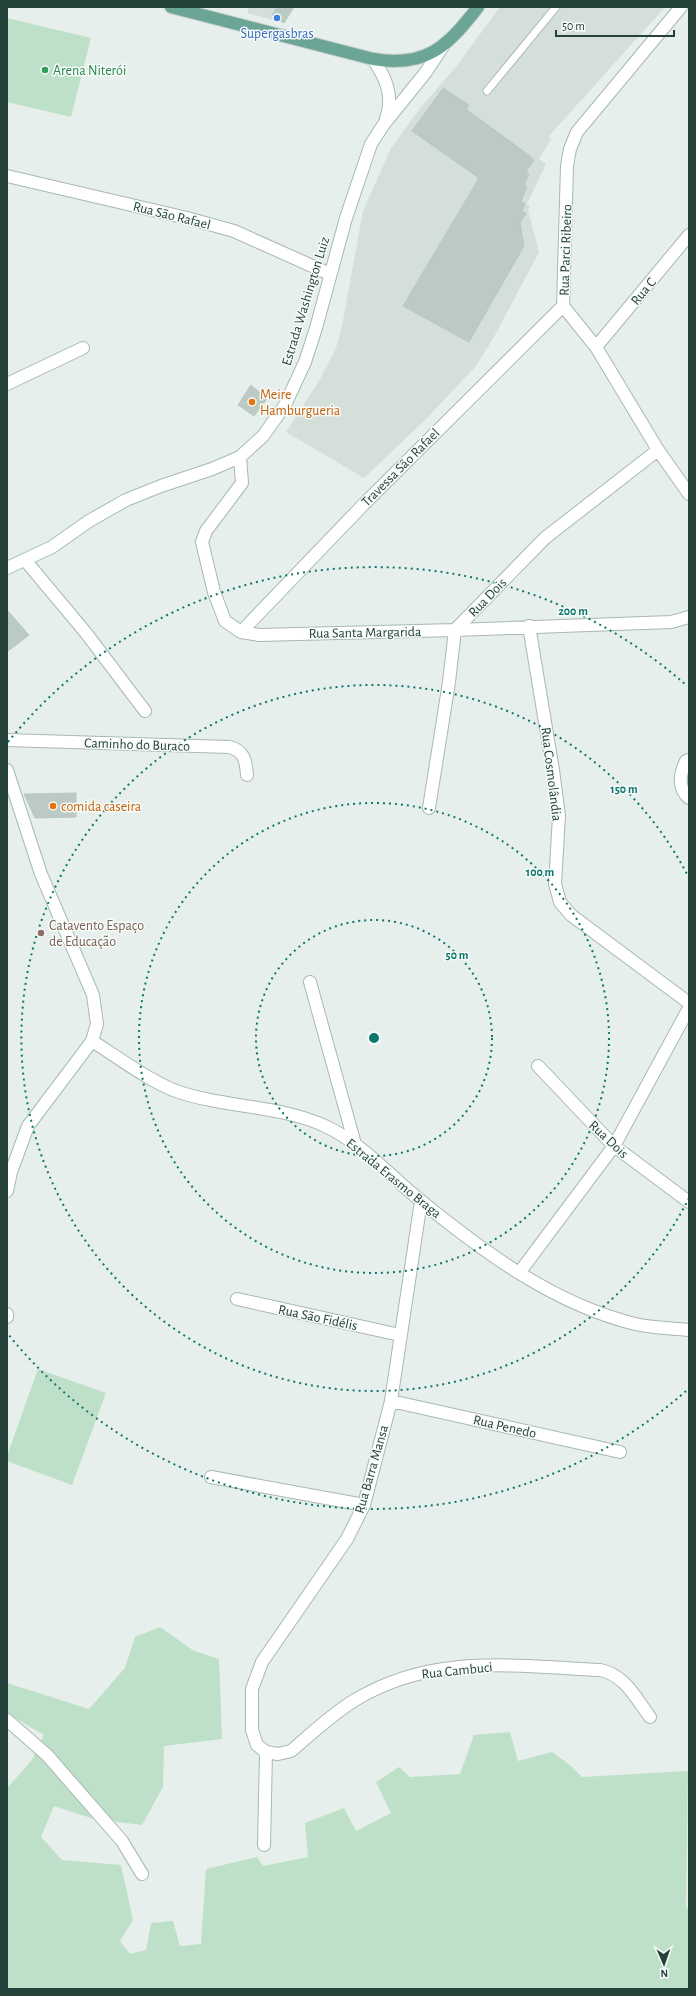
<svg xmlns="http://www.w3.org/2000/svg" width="696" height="1996" viewBox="0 0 696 1996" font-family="'Alegreya Sans',sans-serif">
	<rect width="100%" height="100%" fill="#e6efeb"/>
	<path fill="#d4dfda" d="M249,7H294L284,23L247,13Z
		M500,7H665L549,136L551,139L539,159L546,164L527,204L530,206L528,210L539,252L494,337L476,366L426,419L364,478L286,432L319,381L336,348L342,326L363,211L391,148L422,106L455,68Z"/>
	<path fill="#bfe0c8" d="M7,18L91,38L71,117L7,102Z
		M38,1369L106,1393L72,1485L7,1461V1456Z
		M160,1627L194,1651L219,1659L222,1739L164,1746L163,1787L142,1825L94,1819L54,1806L41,1837L62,1860L121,1865L133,1920L120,1941L130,1954L146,1950L151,1923L173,1921L180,1946L201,1944L206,1869L257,1857L263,1866L308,1857L305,1823L344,1808L356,1831L391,1813L376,1782L399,1767L410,1777L460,1774L474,1735L510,1732L518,1761L552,1752L570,1765L582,1777L688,1771L686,1907L689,1909V1989H7V1788L32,1760L44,1735L7,1713V1683L89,1709L125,1668L135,1637Z"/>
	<path fill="#bbcac4" stroke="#b8c9c2" d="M277,7H294L284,23L272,15Z
		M443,88L469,105L466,109L530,156L534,161L526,171L529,174L524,185L527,187L521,201L525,204L522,211L526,213L520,223L524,246L469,342L403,306L479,178L412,131Z
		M251,385L267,399L254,416L238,405Z
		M7,610L29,635L7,652Z
		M76,793V817L35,818L24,794Z"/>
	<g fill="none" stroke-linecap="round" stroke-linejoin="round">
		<defs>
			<path id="lane" d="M487,91L556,7"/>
			<path id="street" d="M681,7L577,132L570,149L567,166L563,306L596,347L658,450L689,494
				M7,176L187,218L234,231L330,274
				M596,347L689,235
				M7,384L83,348
				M240,457L242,483L206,531L202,542L214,592L225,621L241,632L259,635L455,630L671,622L689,617
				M25,560L86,633L145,711
				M529,626L553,770L559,816L555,884L560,902L571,915L689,1003
				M241,632L363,505L563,306
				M7,740L229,747C244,750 246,761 247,775
				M689,760L686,761C680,773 677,788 689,798
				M429,808L449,682L455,630L545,538L658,450
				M310,982L355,1144
				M92,1041C116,1056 151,1082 176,1091C224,1108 280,1105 325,1126C362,1143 390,1176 421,1201C485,1253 554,1304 635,1324C652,1328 671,1328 689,1330
				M538,1066L614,1146L689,1202
				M421,1201L391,1401L364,1505L347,1539L262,1662L252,1689V1730L257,1745L266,1752L278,1754L291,1751C311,1734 332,1714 355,1700C433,1653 513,1666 600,1670C625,1675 635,1697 650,1717
				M519,1273L614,1146L689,1008
				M237,1299L400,1335
				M391,1401L620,1452
				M211,1477L364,1505
				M7,1720L47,1755L122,1841L142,1874
				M264,1845L266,1752"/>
			<path id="secondary" d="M373,59C386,78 394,96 386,119
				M7,568L52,547L89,521L126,500L161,486L212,469L240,457L263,436L285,405L305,362L316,328L346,218L371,144L384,124L426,72L443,46
				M7,770L41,874L93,995L97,1024L92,1041L28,1126L11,1172L7,1191
				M7,1314V1317"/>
			<path id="primary" d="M171,7L373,59C426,68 447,47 478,7"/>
		</defs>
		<use href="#lane" stroke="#a8b8b2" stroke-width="9"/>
		<use href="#street" stroke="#a8b8b2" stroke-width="14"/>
		<use href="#secondary" stroke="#a4bbb3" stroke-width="14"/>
		<use href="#primary" stroke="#c2cac8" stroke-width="14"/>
		<use href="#lane" stroke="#fff" stroke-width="7"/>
		<use href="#street" stroke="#fff" stroke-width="12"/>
		<use href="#secondary" stroke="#fff" stroke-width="12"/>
		<use href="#primary" stroke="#6aa596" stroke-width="12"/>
	</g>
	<g fill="none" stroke="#0f766e" stroke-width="2" stroke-dasharray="2 4">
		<circle cx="374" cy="1038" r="118"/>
		<circle cx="374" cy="1038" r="235"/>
		<path d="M689 1198A353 353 0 1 1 689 878"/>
		<path d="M686 1391A471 471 0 0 1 8 1334M8 742A471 471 0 0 1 686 685"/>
	</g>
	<circle fill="#3f7fe0" stroke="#f7fbf9" stroke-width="1.5" cx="277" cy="18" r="4"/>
	<circle fill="#2e9e5b" stroke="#f7fbf9" stroke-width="1.5" cx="45" cy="70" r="4"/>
	<g fill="#e8710a" stroke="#f7fbf9" stroke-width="1.5">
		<circle cx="252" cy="402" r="4"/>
		<circle cx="53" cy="806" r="4"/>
	</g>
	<circle fill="#8d6e63" stroke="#f7fbf9" stroke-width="1.5" cx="41" cy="933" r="4"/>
	<g text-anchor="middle" stroke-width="3" stroke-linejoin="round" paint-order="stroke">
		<g font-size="14" fill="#366cbe" stroke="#f7fbf9">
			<text x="277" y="38">Supergasbras</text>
		</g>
		<g font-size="14" fill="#27864d" stroke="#f7fbf9" text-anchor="start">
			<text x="53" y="75">Arena Niterói</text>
		</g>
		<g font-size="14" fill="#24423a" stroke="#f7fbf9">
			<text transform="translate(172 215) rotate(14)" y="5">Rua São Rafael</text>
			<text transform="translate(565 250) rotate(-88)" y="5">Rua Parci Ribeiro</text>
			<text transform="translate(643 291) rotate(-50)" y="5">Rua C</text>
			<text transform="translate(305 301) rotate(-73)" y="5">Estrada Washington Luiz</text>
			<text transform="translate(400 467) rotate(-45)" y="5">Travessa São Rafael</text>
			<text transform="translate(487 597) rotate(-46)" y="5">Rua Dois</text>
			<text transform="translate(365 632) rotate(-1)" y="5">Rua Santa Margarida</text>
			<text transform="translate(137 744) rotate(2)" y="5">Caminho do Buraco</text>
			<text transform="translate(552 774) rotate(83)" y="5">Rua Cosmolândia</text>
			<text transform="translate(609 1139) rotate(43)" y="5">Rua Dois</text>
			<text transform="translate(394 1178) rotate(39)" y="5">Estrada Erasmo Braga</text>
			<text transform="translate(318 1317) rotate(12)" y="5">Rua São Fidélis</text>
			<text transform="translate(505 1426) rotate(13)" y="5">Rua Penedo</text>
			<text transform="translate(371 1469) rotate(-74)" y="5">Rua Barra Mansa</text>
			<text transform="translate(457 1670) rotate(-6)" y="5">Rua Cambuci</text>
		</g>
		<g font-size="14" fill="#c56008" stroke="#f7fbf9" text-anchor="start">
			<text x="260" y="399">Meire<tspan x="260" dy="16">Hamburgueria</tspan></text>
			<text x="61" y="811">comida caseira</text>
		</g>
		<g font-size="14" fill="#785e54" stroke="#f7fbf9" text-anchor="start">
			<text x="49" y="930">Catavento Espaço<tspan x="49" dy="16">de Educação</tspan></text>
		</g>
	</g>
	<circle cx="374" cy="1038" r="6" fill="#0f766e" stroke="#f7fbf9" stroke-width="2"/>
	<g font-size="12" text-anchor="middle" font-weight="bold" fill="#0f766e" stroke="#f7fbf9" stroke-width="3" stroke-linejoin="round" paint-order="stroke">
		<text x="573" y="615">200 m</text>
		<text x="624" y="793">150 m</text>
		<text x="540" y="876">100 m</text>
		<text x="457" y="959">50 m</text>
	</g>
	<rect width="696" height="1996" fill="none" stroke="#24423a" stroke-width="16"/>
	<g transform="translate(664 1964) rotate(178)" stroke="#f7fbf9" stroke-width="3" paint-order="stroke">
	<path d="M0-3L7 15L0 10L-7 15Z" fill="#24423a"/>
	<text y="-6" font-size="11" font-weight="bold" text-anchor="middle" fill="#24423a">N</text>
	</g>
	<path d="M556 30v6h118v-6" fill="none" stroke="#24423a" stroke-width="2"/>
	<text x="562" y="30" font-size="12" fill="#24423a" stroke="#f7fbf9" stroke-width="3" paint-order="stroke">50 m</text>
</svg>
